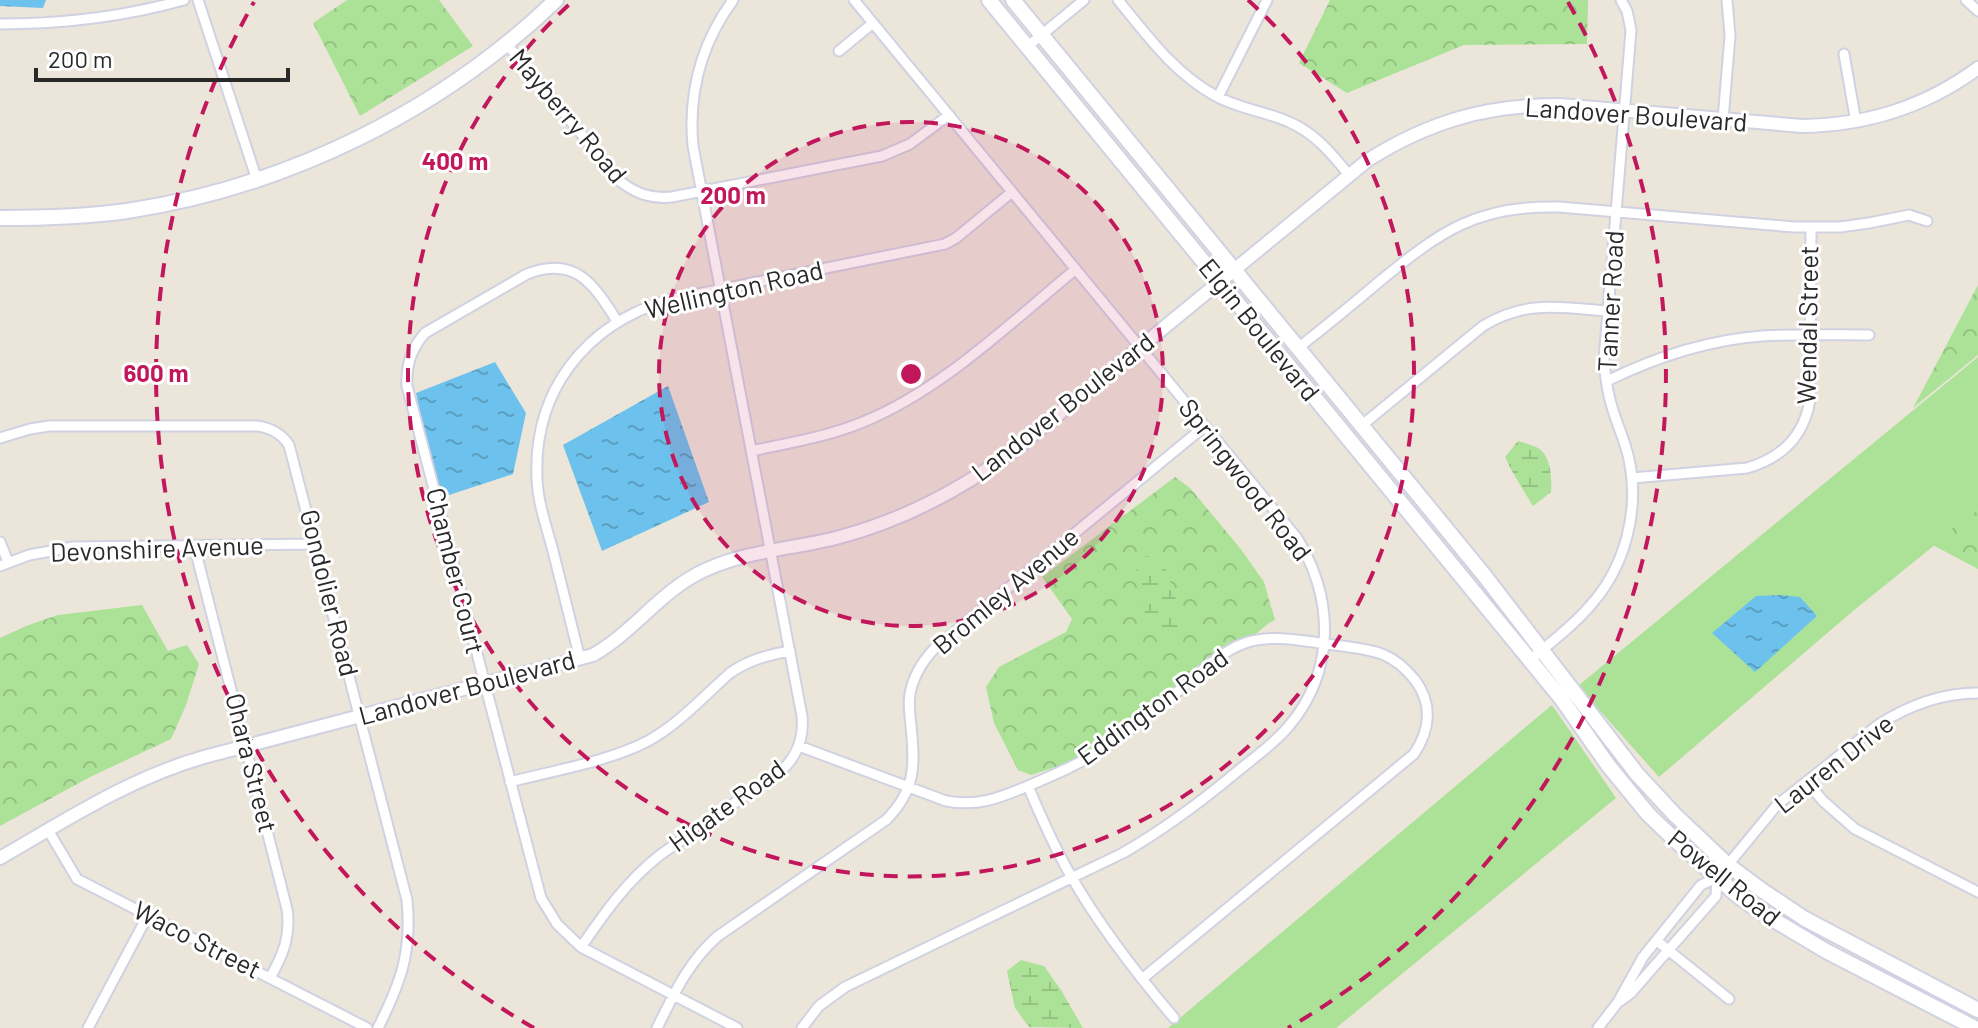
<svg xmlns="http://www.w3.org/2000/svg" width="1978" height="1028" viewBox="0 0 1978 1028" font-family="Barlow,sans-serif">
	<defs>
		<pattern id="forest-crowns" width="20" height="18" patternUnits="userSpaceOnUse" patternTransform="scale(2)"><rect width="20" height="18" fill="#abe297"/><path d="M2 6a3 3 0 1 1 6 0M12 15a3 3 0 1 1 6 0" fill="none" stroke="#93c282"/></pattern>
		<pattern id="wetland-marsh" width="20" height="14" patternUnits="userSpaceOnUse" patternTransform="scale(2)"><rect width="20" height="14" fill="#abe297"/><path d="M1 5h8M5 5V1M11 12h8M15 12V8" fill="none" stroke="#93c282"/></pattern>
		<pattern id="water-ripples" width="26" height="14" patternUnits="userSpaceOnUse" patternTransform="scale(2)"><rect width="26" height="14" fill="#6dc2ed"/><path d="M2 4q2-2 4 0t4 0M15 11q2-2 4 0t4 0" fill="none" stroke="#5a9ec0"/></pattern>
	</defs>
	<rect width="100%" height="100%" fill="#ebe5da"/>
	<path fill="#abe297" d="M1978,357V510L1853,611L1659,777L1578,686Z
		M1552,705L1616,798L1336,1028H1168Z"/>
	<path fill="url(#forest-crowns)" d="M347,0H439L473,46L360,116L313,23Z
		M1330,0H1588L1587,44L1464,45L1347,93L1299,63Z
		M1978,285V355L1913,408Z
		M1175,477L1190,488L1240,548L1264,582L1275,620L1269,623L1220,664L1130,727L1074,761L1031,775L1018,770L994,723L986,687L999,667L1066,632L1072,619L1042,577Z
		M1978,510V569L1931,544Z
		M142,605L168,651L187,645L199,664L186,705L171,739L90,777L0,826V638L26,626L58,615Z"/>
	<path fill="url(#wetland-marsh)" d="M1518,441C1525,443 1532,445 1538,448C1551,456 1552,478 1551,492L1533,506L1513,473L1505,457Z
		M1147,556L1161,560C1171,582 1182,606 1177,629H1157L1145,614L1135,560Z
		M1021,960L1044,966L1061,990L1083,1028L1029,1027L1015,1008L1007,971Z"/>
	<path fill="url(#water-ripples)" d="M0,0H46L43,8L0,6Z
		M495,362L526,413L513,474L437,499L416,393Z
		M668,386L709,502L602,551L563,445Z
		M1780,595L1800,597L1817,616L1755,672L1712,633L1756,596Z"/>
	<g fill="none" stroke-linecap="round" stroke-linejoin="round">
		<defs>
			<path id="minor" d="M198,0L257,180
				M1118,0C1147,35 1173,72 1214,95C1238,109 1265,111 1289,122C1315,133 1332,154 1349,175
				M1966,0L1978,11
				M0,24C63,24 123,17 184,0
				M506,43L621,182C637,194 651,199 672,197L882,156L910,144L949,115
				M1028,46L1084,0
				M839,51L873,23
				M1844,54L1856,122
				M1218,97L1267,0
				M1723,119L1730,36L1727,0
				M617,321C594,285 576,255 527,274L425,333C411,349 406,365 407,386L541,898L557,924L581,947L737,1028
				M1298,348C1326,326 1353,304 1380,281C1441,231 1477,205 1559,207L1794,227H1840L1869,223L1909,215L1927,221
				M1607,381C1656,357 1707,340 1762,336C1798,334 1833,335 1869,335
				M1361,426L1483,326C1525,300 1561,307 1607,311
				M0,438L30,429L49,426H257C271,428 281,433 289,445L407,900C412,952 401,982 378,1028
				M751,451C789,443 827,437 863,422C942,390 1010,323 1076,269
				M1632,478L1747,468C1782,458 1804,436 1810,400L1811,228
				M0,542L8,562
				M194,545L287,909C291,936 283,955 270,978
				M0,566L29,555L73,547L316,544
				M580,659C571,623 562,587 553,551C547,528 538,504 537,479C533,391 585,325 668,300L945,244L956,238L1012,192
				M1530,660C1550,643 1572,627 1589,607C1625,568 1640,511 1629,459C1625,441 1617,424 1612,407C1607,391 1605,375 1604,359L1631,30L1627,11L1621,0
				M799,746L946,801C978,807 999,798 1028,786C1056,774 1084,762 1109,745C1133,729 1154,711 1176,693C1197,676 1219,652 1245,643C1273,633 1306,642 1335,645C1371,650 1391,650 1415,680C1433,704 1430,730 1414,754L1142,979
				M510,782C552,771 610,761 648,741C679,724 704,696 730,673C749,660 767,655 790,651
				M1807,782L1823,801L1855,829L1978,892
				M1028,786C1041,817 1054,847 1071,876C1100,927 1136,973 1174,1018
				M48,830L77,879L367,1028
				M1657,941L1729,999
				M581,947C606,911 625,883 660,855L782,770C798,755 804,738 802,716L693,146C688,92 701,44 733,0
				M1620,1001L1631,993L1643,979L1716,896L1717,878
				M88,1028L148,915
				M657,1028C674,994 688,962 718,936L886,820C916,790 915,765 911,726C910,715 908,705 910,694C913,676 922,662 934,649L1205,426
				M802,1028L819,1006L845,987L1123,853C1163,830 1198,804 1233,775C1252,759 1273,745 1289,726C1336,670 1334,598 1297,538L854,0
				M1598,1028L1618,1002L1643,957L1701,885L1717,878L1777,805L1878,725C1909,705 1941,693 1978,693"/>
			<path id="tertiary" d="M0,858C66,820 130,778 204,757L593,655C634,632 661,590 705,570C746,551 792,549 836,538C905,520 965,488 1021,445L1368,160C1430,121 1487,105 1560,105L1802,126C1868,125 1925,107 1978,68"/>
			<path id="secondary" d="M989,0L1561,698L1608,765L1648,814L1675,840L1737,895L1759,911L1826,951L1975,1028
				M1013,0L1484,575L1637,774L1675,815L1728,865L1763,891L1805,919L1978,1010
				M0,218C43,218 85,217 127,211C286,187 440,112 556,0"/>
		</defs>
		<use href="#minor" stroke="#d0d2e2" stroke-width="13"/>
		<use href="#tertiary" stroke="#d0d2e2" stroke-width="16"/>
		<use href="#secondary" stroke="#d0d2e2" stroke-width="18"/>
		<use href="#minor" stroke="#fff" stroke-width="9"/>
		<use href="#tertiary" stroke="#fff" stroke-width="12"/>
		<use href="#secondary" stroke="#fff" stroke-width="14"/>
	</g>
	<circle cx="911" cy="374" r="252" fill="#c2185b" fill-opacity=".12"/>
	<g fill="none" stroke="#c2185b" stroke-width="4" stroke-dasharray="14 10">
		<circle cx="911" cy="374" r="252"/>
		<path d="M1248 0A503 503 0 1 1 574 0"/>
		<path d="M534 1028A755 755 0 0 1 254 2M1568 2A755 755 0 0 1 1288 1028"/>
	</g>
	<g text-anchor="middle" stroke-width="6" stroke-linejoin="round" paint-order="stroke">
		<g font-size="26" fill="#292929" stroke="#fff">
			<text transform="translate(1636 115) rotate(4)" y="9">Landover Boulevard</text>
			<text transform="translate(568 116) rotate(50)" y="9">Mayberry Road</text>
			<text transform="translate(734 290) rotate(-13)" y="9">Wellington Road</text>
			<text transform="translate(1611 301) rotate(-87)" y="9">Tanner Road</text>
			<text transform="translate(1808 325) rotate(-89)" y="9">Wendal Street</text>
			<text transform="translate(1259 330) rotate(51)" y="9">Elgin Boulevard</text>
			<text transform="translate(1063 407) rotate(-38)" y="9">Landover Boulevard</text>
			<text transform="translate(1245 480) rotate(52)" y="9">Springwood Road</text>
			<text transform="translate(157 549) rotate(-2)" y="9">Devonshire Avenue</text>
			<text transform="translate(455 571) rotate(76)" y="9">Chamber Court</text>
			<text transform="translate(1006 591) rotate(-40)" y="9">Bromley Avenue</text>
			<text transform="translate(329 593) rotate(76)" y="9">Gondolier Road</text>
			<text transform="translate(467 688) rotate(-15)" y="9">Landover Boulevard</text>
			<text transform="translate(1153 707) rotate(-36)" y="9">Eddington Road</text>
			<text transform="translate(251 763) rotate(76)" y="9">Ohara Street</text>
			<text transform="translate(1834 764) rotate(-38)" y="9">Lauren Drive</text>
			<text transform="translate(727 806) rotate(-36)" y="9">Higate Road</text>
			<text transform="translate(1724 878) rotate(39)" y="9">Powell Road</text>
			<text transform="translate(197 940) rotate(27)" y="9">Waco Street</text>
		</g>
	</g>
	<circle cx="911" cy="374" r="12" fill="#c2185b" stroke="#fff" stroke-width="4"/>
	<g font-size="24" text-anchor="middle" font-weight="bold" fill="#c2185b" stroke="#fff" stroke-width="6" stroke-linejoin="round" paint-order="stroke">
		<text x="455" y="170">400 m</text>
		<text x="733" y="204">200 m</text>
		<text x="156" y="382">600 m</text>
	</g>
	<path d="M36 68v12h252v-12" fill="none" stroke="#292929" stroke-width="4"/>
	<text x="48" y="68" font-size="24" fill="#292929" stroke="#ffffff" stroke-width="6" paint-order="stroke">200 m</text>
</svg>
